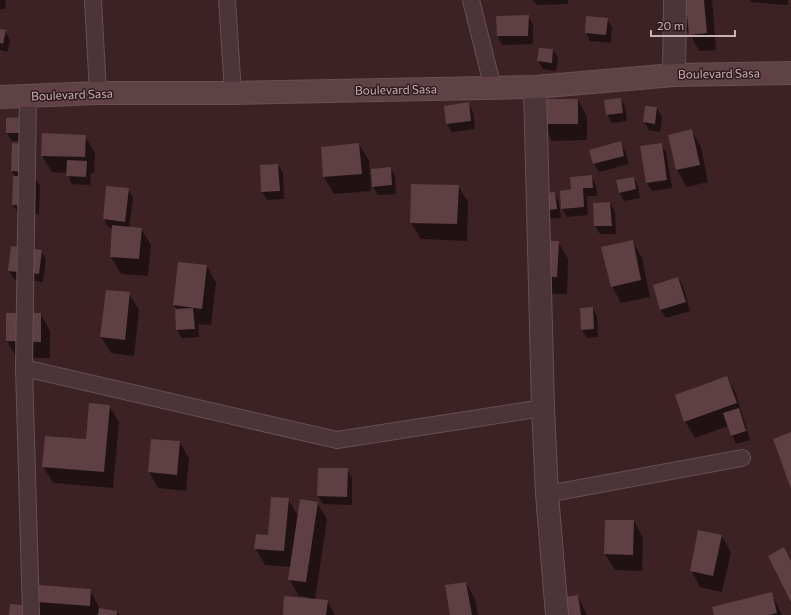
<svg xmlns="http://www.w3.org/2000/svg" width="791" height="615" viewBox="0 0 791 615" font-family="Commissioner,sans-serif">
	<rect width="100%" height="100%" fill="#3c2125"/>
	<path fill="#0007" d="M0,0H6L5,9H0Z
		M533,0H568V4L537,5Z
		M667,0H712L716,50L699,51L689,32H678Z
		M750,0H788V5L751,2Z
		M528,16L533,25V44L502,45L498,36L497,17Z
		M607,19L612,27L611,43L590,41L586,33Z
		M0,30L5,31L10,40L7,52L0,50Z
		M553,50L558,58L556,71L543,69L538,61Z
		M621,99L625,107L627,121L612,123L607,114Z
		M578,100L587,117V140L552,141L543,124Z
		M468,103L473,112L475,129L452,132L447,124L445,106Z
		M657,108L662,117L660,132L649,130L644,122Z
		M7,119L27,141H12L7,133Z
		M691,130L701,147L708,182L687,187L677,170L669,135Z
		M85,136L95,153L94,173H91L90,185L72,184L67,173L52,172L42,156Z
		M620,142L625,151L629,164L599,172L594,164Z
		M12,144L40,186L39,214L18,213L13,205L16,178L12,171Z
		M359,144L369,161L371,191L334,194L324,177L322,147Z
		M661,144L666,152L672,188L652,191L647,183L641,147Z
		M278,165L283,173L284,199L267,200L262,192Z
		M391,168L395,177L396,194L378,195L373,186Z
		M591,176L596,185L597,196H587L588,215L567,217L562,208L572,190Z
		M634,178L638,186L640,198L624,201L619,192Z
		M458,186L468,202L467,241L421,239L411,223Z
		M128,189L133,198L129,228L141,229L151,245L148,276L121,274L111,257L113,228L108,227L104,219Z
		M555,193L559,202L561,218L545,219Z
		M610,203L615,212L616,234H600L595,226Z
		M632,241L642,258L650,297L621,303L612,286Z
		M558,242L568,259L567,294L538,293Z
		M41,251L46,259L43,282L14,279L9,271Z
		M207,266L216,283L211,325L198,324L199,337L182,338L177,330V310L174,305Z
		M678,278L683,286L690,311L666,318L661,310L654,285Z
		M129,293L139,310L134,356L111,353L101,337Z
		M593,308L597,316L598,337L587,338L582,330Z
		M41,314L50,331V358H17L7,341Z
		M727,377L736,394L750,440L736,444L728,426L695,438L685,421Z
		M109,406L119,422L113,488L53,483L43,466L87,441Z
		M180,442L189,459L186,491L158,488L149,472Z
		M347,469L352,478V505L323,504L318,496Z
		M288,499L298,516L317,503L327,519L315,600L327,601L335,615H284L309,597L299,596L289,579L291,567L265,565L255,548L269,536Z
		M634,521L643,538L642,571L615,570L605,554Z
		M722,536L731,553L722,592L700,587L691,570Z
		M466,583L475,599L478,615H451Z
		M90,590L100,609L117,612L119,615H10L29,607L25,601Z
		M772,594L782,615H715Z
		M578,596L587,615H556Z"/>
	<path fill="#5e3f44" d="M666,0H704L707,33L689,35L687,15L668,16Z
		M529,15L528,36H497L496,16Z
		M586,16L608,18L606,35L585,33Z
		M0,29L6,30L3,44L0,43Z
		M539,48L553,49L552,63L537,61Z
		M621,98L623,113L606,115L604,100Z
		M541,99H578V124H542Z
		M469,102L471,121L446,124L444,106Z
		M645,106L657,107L655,124L643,122Z
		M23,117V133H6V118Z
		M692,129L700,165L676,170L668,135Z
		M42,133L86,135L85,157L41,156Z
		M621,141L624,156L593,164L589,150Z
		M12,143L28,144L27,172L11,171Z
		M359,143L362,174L323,177L321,147Z
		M662,143L667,180L646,183L640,146Z
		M67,160L87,161L86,177L66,176Z
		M278,164L280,191L261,192L260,165Z
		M391,167L392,185L372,187L371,169Z
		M592,175L593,188H583L584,207L561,209L560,191L571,189L570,177Z
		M13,176L35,177V206L12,205Z
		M634,177L636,189L619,193L616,180Z
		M411,184L459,185L457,224L410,223Z
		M106,186L129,188L125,222L103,219Z
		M555,192L557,209L539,211L537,194Z
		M610,202L612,226H594L593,203Z
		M112,225L142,228L139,259L110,257Z
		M529,240L559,241L557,277L528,276Z
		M633,240L641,280L611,287L601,247Z
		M11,246L42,250L39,274L8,271Z
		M178,262L207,265L202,309L173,305Z
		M678,277L686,302L660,310L653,285Z
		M106,290L130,292L125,340L100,337Z
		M593,307L594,329L581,330L580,308Z
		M193,308L195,329L176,330L175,309Z
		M6,313H41V342L6,341Z
		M727,376L737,403L684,422L675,395Z
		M89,403L110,405L104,472L42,467L45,436L86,439Z
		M739,408L746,431L731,436L723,413Z
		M791,432V489L773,439Z
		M151,439L180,441L177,475L148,472Z
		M318,468H348L347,497L317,496Z
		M271,497L289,498L284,551L254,549L256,534L268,535Z
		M300,499L318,502L306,582L288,580Z
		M605,520H634L633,555L604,554Z
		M698,530L722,535L713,576L690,571Z
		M784,547L791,561V602L768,556Z
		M466,582L472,615H450L445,585Z
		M26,584L91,589L90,606L24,601Z
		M772,592L777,613L769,615H714L712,607Z
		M578,595L581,615H555L552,599Z
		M284,596L328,600L326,615H283Z
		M10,604L30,606L29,615H9Z
		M99,608L117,611V615H98Z"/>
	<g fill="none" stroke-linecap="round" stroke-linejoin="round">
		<defs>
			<path id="lane" d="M93,0L98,93
				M227,0L233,93
				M471,0L493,88
				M28,97L24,368L31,615
				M24,368L337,440L543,408
				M547,494L742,458"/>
			<path id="street" d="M674,75L675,0
				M535,87L543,408L547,494L557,615"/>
			<path id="secondary" d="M0,97L98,93H233L535,87L674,75L791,73"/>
		</defs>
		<use href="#lane" stroke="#675053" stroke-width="18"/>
		<use href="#street" stroke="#675053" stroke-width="24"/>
		<use href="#secondary" stroke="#675053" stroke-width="24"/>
		<use href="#lane" stroke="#4c3538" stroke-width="16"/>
		<use href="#street" stroke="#4c3538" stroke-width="22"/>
		<use href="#secondary" stroke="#5f4246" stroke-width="22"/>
	</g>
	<g text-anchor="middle" stroke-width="3" stroke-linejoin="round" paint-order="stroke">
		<g font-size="12" fill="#c8b0b3" stroke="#311a1e">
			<text transform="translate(719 74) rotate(-1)" y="4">Boulevard Sasa</text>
			<text transform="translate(396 90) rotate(-1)" y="4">Boulevard Sasa</text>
			<text transform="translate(72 95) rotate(-2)" y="4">Boulevard Sasa</text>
		</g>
	</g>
	<path d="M651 30v6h84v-6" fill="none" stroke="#c8b0b3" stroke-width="2"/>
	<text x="657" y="30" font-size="12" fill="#c8b0b3" stroke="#311a1e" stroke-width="3" paint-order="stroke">20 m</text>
</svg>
